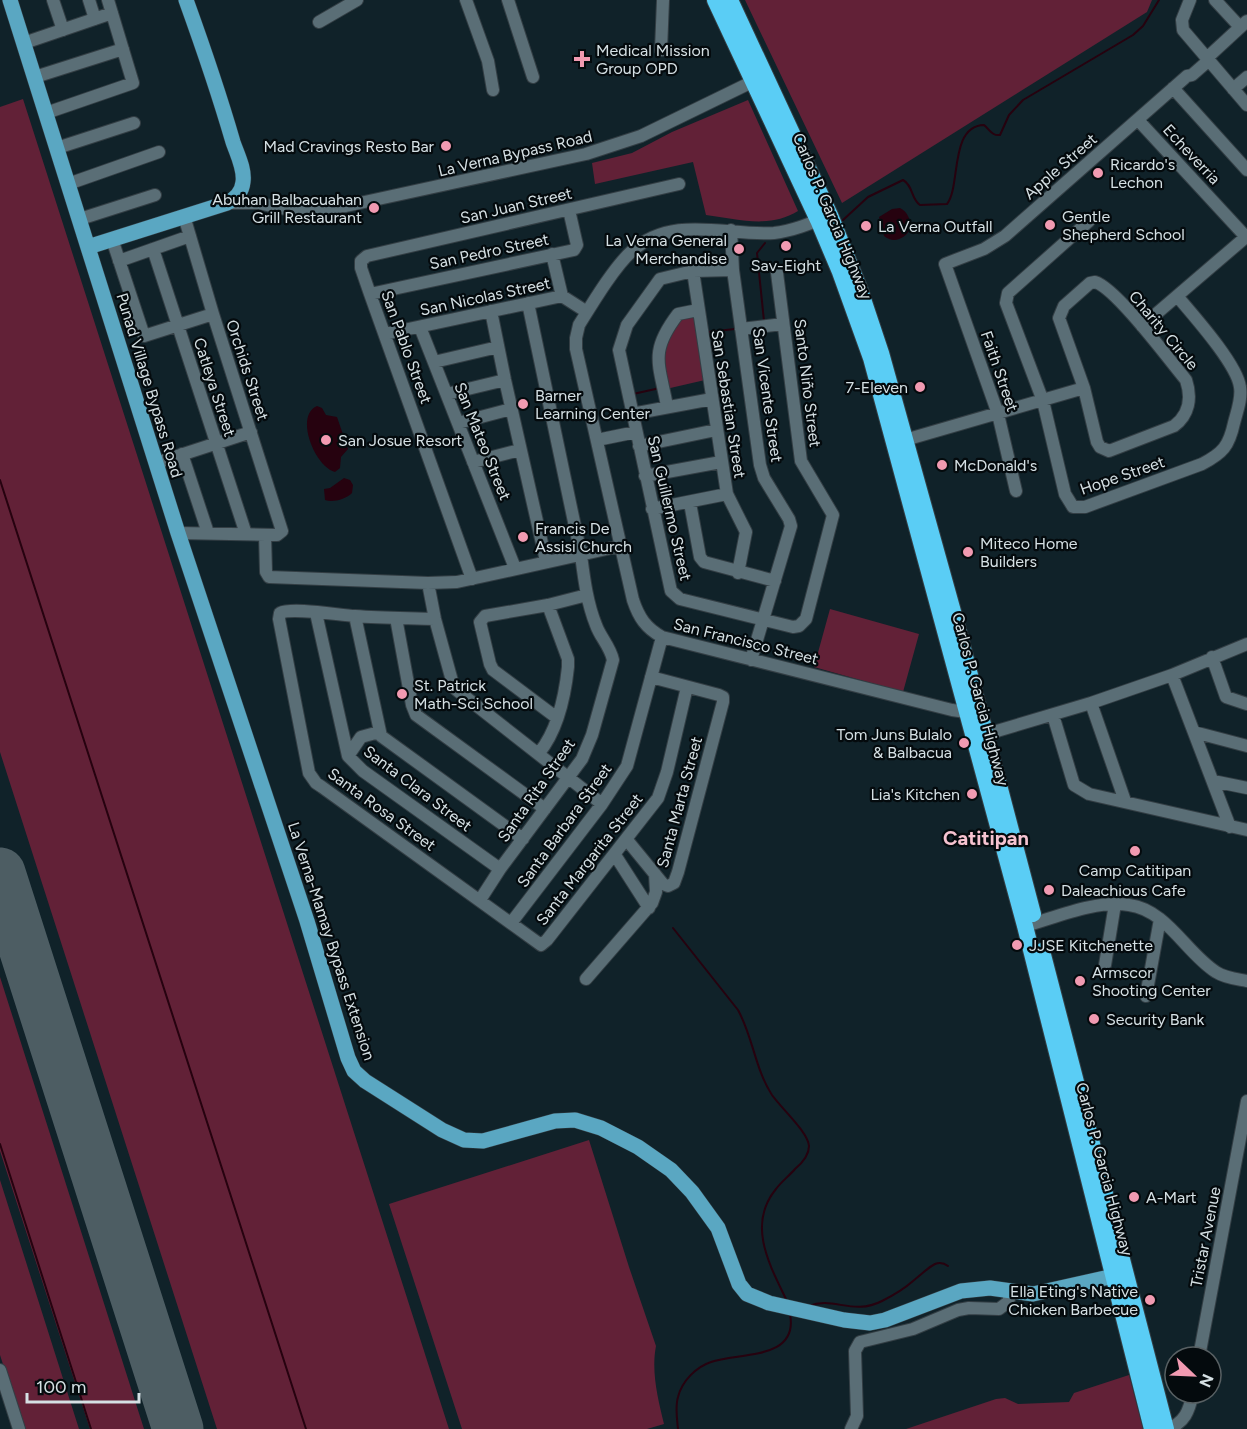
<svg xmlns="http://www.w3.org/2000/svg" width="1247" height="1429" viewBox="0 0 1247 1429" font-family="Figtree,sans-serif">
	<rect width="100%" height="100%" fill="#102229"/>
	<path fill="#622137" d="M745,0H1152L1147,12L842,203Z
		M23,99L449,1429H217L0,752V107Z
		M748,100L798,211C769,229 738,219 706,215L693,162L595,184L592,163L632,153L672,132Z
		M696,312L705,380L666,389L660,354L679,317Z
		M830,609L919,634L903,692L814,667Z
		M0,977L144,1429H90L0,1151Z
		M589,1140L629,1267L656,1346C651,1372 658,1399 664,1424L647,1429H462L389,1204Z
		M0,1180L79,1429H24L0,1355Z
		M1129,1375L1143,1429H906L996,1399L1005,1398L1018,1404L1069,1402L1074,1393Z"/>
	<path fill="#26020f" d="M900,208C907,211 911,220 911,228C905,239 894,244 884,236L879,217L892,209Z
		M317,406L322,408L326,415L337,417L348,449L341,457L340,468L335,472C315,467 294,416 317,406Z
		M344,478L350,480L353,485L352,493C346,499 333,503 325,500L324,489L330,488Z"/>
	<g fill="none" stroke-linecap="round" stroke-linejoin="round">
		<path stroke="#26020f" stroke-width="2" d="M843,220L868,197L903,180C913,185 911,199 920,205L947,204C961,187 949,126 984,125C990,130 992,136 1000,135L1009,115L1023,100L1133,35L1143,26L1159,0
			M764,321L757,253L765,243
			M708,332L735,329
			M633,394L660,388
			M0,480L306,1429
			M673,928L738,1010C753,1037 755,1069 772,1095C781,1108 808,1132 809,1146C809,1156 801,1164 795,1169C789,1176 781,1182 776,1189C747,1224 769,1264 786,1299
			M0,1144L91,1429
			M809,1306C833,1296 853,1316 882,1301C892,1296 904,1289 913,1281C920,1276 927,1268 935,1264C940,1262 944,1263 948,1266
			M678,1429C677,1419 675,1407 678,1397C682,1381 696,1367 711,1362C738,1352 799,1361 790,1314"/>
		<path stroke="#4d5d63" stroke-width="51" d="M0,873L178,1429"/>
		<defs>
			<path id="minor" d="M53,0L63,30
				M89,0L95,19
				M466,0L488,61L493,90
				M508,0L533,77
				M1190,0L1182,20L1183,30L1247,105
				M1215,0L1240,27
				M319,22L357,0
				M24,43L112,13
				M661,50L663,0
				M35,77L123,49
				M1173,88L1247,170
				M1233,89L1247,77
				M46,113L133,83L108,0
				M1138,120L1246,237
				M57,148L134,123
				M68,184L159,152
				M227,203H259L279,208L298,210L346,206L586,154L641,136L758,79
				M826,217C809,224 792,231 774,233C726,236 673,214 632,251C614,267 592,304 579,325L576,338V349L633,600C639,618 646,628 662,637L952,710L966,712L974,709
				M80,219L155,195
				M1089,221L1008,293L1006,303L1043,401L1065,494L1073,507H1085L1202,464C1223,453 1229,446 1234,423C1237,411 1242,399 1240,387C1237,364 1193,315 1177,296
				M731,230L733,270L760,465L764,478L789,519L791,526L751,660
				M112,239L144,336L213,314
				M153,249L246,534
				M552,254L562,296
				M119,261L190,236
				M733,270L693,271L660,279L627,325L619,350L671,591L680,599L793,627L799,626L806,619L833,515L801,461L777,273
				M693,271L727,494L746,532L738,573
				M1095,282C1116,288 1170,361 1186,380C1192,398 1189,415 1174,426L1109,451L1100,447L1097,442L1084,388L1059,318L1064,306L1090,283Z
				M370,294L574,250L577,245L569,210
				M491,311L505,380L546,561
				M1142,326L1247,236
				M420,327L515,568
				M741,329L783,324
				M385,334L562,296L587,312
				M434,362L498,347
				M447,394L505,380
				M667,406C659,363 649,352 678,314L698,310
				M632,414L712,399
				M458,423L511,409
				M597,440L636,432
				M898,442L1084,388
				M639,446L716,430
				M182,454L208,533
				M473,462L520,450
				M156,463L251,432
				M645,476L721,462
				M1016,491L998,414L945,264L984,249L1005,236L1187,76L1192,75L1208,61L1209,56L1247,21
				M690,503L700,557L704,562L775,581
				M652,509L727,494
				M178,533L277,535L282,531L213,314L184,216
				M265,535L266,572L269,577L428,583L457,582L620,546
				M472,579L370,294L361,268V261L367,256L679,184
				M428,583L435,619L454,688L602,804
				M316,613L348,756L363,771L500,869
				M355,616L381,736L523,839
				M396,618L412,705L416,715L545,809
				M435,619C408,618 382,618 355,616C338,615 292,607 280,613L279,619L309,773L316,783L322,787L541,945L547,940L658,798L667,772L687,687
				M1212,657L1226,697L1247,704
				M1172,675L1230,827
				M1091,703L1125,801
				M1053,715L1074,785L1089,794L1247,830
				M557,718L493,670L490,664L480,622L485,616L548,605L587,595
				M1194,732L1247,746
				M980,736L1091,703L1172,675L1247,644
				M539,753C557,731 565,696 568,667V659L548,605
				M348,756L361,737L379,732
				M1213,781L1247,788
				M627,840L663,884L668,886L674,883L678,872L723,702V697L719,695L651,677
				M615,855L649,908
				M480,900L500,869L582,759L592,735L613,660C610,646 600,637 596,625C587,603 584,578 581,555L528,303
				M511,923L602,804L627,766L662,637
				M1025,926C1057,917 1095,900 1129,905C1167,910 1186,953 1216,972C1225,978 1237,979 1247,981
				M1105,965L1115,904
				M586,979L652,903L656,892L655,874
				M1146,996L1160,919
				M1199,1357L1247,1101
				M0,1370L19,1429
				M851,1429L857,1416L855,1351L860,1342L913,1329L958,1310L969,1308L999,1309L1008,1302L1011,1292
				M1167,1429C1185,1423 1189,1411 1193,1393"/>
			<path id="major" d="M10,0L178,533L307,921L348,1058L354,1071L365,1081L442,1130L464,1140L483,1141L555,1121L575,1120L601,1128L638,1147L671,1170L692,1192L718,1228L739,1284L747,1294L769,1303L844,1320L870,1323L885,1320L961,1291L990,1288L1033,1294L1114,1276
				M88,247L227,203C235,199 242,192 243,182C245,169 237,154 233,142C219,94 203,47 186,0"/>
			<path id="highway" d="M715,0L818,220L840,272L871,358L1025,926L1152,1429
				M730,0L830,215L860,290L881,353L957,626L1033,914
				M1042,951L1166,1429"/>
		</defs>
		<use href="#minor" stroke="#333e44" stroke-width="14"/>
		<use href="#major" stroke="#333e44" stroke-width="16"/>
		<use href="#highway" stroke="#333e44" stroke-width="18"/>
		<use href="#minor" stroke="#5a6e76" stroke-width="12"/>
		<use href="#major" stroke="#5aa7c2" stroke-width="15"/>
		<use href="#highway" stroke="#5acdf5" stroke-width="16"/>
	</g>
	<g fill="#f19ab1" stroke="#040a0d" stroke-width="2">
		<path d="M579 50h6v6h6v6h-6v6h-6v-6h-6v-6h6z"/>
		<circle cx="446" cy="146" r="6"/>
		<circle cx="1098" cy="173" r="6"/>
		<circle cx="374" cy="208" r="6"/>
		<circle cx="1050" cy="225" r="6"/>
		<circle cx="866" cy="226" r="6"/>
		<circle cx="786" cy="246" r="6"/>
		<circle cx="739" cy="249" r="6"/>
		<circle cx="920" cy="387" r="6"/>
		<circle cx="523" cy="404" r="6"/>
		<circle cx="326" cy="440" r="6"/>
		<circle cx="942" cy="465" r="6"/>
		<circle cx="523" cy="537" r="6"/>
		<circle cx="968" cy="552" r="6"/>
		<circle cx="402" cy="694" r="6"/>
		<circle cx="964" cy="743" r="6"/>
		<circle cx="972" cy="794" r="6"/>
		<circle cx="1135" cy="851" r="6"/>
		<circle cx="1049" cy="890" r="6"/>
		<circle cx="1017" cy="945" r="6"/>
		<circle cx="1080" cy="981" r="6"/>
		<circle cx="1094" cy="1019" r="6"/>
		<circle cx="1134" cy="1197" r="6"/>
		<circle cx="1150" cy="1300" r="6"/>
	</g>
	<g text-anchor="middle" stroke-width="4.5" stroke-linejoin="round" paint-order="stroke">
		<g font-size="16" fill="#d5e0e4" stroke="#040a0d" text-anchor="start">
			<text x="596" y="56">Medical Mission<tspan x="596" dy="18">Group OPD</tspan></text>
			<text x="434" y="152" text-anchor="end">Mad Cravings Resto Bar</text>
			<text x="1110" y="170">Ricardo's<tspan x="1110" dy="18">Lechon</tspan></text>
			<text x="362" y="205" text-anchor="end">Abuhan Balbacuahan<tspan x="362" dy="18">Grill Restaurant</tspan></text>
			<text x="1062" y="222">Gentle<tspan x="1062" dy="18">Shepherd School</tspan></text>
			<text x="878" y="232">La Verna Outfall</text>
			<text x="727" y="246" text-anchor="end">La Verna General<tspan x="727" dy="18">Merchandise</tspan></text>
			<text x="786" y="271" text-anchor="middle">Sav-Eight</text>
			<text x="908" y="393" text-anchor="end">7-Eleven</text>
			<text x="535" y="401">Barner<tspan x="535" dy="18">Learning Center</tspan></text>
			<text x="338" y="446">San Josue Resort</text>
			<text x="954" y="471">McDonald's</text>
			<text x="535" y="534">Francis De<tspan x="535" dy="18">Assisi Church</tspan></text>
			<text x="980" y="549">Miteco Home<tspan x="980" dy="18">Builders</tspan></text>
			<text x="414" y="691">St. Patrick<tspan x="414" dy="18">Math-Sci School</tspan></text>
			<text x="952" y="740" text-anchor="end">Tom Juns Bulalo<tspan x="952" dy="18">&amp; Balbacua</tspan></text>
			<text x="960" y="800" text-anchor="end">Lia's Kitchen</text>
			<text x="1135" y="876" text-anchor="middle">Camp Catitipan</text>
			<text x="1061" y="896">Daleachious Cafe</text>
			<text x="1029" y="951">JJSE Kitchenette</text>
			<text x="1092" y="978">Armscor<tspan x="1092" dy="18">Shooting Center</tspan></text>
			<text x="1106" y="1025">Security Bank</text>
			<text x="1146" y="1203">A-Mart</text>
			<text x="1138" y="1297" text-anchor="end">Ella Eting's Native<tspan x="1138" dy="18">Chicken Barbecue</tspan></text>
		</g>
		<g font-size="16" fill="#d5e0e4" stroke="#040a0d">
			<text transform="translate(515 153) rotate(-13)" y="6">La Verna Bypass Road</text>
			<text transform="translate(1192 154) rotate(47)" y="6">Echeverria</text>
			<text transform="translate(1060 166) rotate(-41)" y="6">Apple Street</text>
			<text transform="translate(516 205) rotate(-13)" y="6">San Juan Street</text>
			<text transform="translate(833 216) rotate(67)" y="6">Carlos P. Garcia Highway</text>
			<text transform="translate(489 251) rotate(-12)" y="6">San Pedro Street</text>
			<text transform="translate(485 296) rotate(-12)" y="6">San Nicolas Street</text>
			<text transform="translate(1164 330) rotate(50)" y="6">Charity Circle</text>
			<text transform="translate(407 347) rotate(70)" y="6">San Pablo Street</text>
			<text transform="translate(248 370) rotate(72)" y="6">Orchids Street</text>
			<text transform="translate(1000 371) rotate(71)" y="6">Faith Street</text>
			<text transform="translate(808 383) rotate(83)" y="6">Santo Niño Street</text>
			<text transform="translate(150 385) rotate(73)" y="6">Punad Village Bypass Road</text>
			<text transform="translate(215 387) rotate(72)" y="6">Catleya Street</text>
			<text transform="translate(768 395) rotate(82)" y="6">San Vicente Street</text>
			<text transform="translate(729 404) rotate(81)" y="6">San Sebastian Street</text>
			<text transform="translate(483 441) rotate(68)" y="6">San Mateo Street</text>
			<text transform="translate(1122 475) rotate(-19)" y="6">Hope Street</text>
			<text transform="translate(670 508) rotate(77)" y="6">San Guillermo Street</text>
			<text transform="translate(746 641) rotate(14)" y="6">San Francisco Street</text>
			<text transform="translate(981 699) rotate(75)" y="6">Carlos P. Garcia Highway</text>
			<text transform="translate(418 788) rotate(37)" y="6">Santa Clara Street</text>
			<text transform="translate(536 790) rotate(-55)" y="6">Santa Rita Street</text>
			<text transform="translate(679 802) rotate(-75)" y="6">Santa Marta Street</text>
			<text transform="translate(382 809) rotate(36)" y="6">Santa Rosa Street</text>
			<text transform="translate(564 825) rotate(-54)" y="6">Santa Barbara Street</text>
			<text transform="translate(589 859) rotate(-52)" y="6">Santa Margarita Street</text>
			<text transform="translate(332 941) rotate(72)" y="6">La Verna-Mamay Bypass Extension</text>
			<text transform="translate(1105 1169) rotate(75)" y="6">Carlos P. Garcia Highway</text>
			<text transform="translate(1205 1237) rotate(-79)" y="6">Tristar Avenue</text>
		</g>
		<g font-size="20" font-weight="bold" fill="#f6c3d0" stroke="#040a0d">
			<text x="986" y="845">Catitipan</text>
		</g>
	</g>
	<g transform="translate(1193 1375) rotate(113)"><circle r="28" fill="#040a0d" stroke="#586063" stroke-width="1.5"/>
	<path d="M0-4.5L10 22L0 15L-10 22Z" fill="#f19ab1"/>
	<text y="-9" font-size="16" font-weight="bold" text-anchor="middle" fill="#d5e0e4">N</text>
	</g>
	<path d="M27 1393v9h112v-9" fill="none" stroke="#d5e0e4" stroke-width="3"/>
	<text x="36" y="1393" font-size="18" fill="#d5e0e4" stroke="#040a0d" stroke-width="4.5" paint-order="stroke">100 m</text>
</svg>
